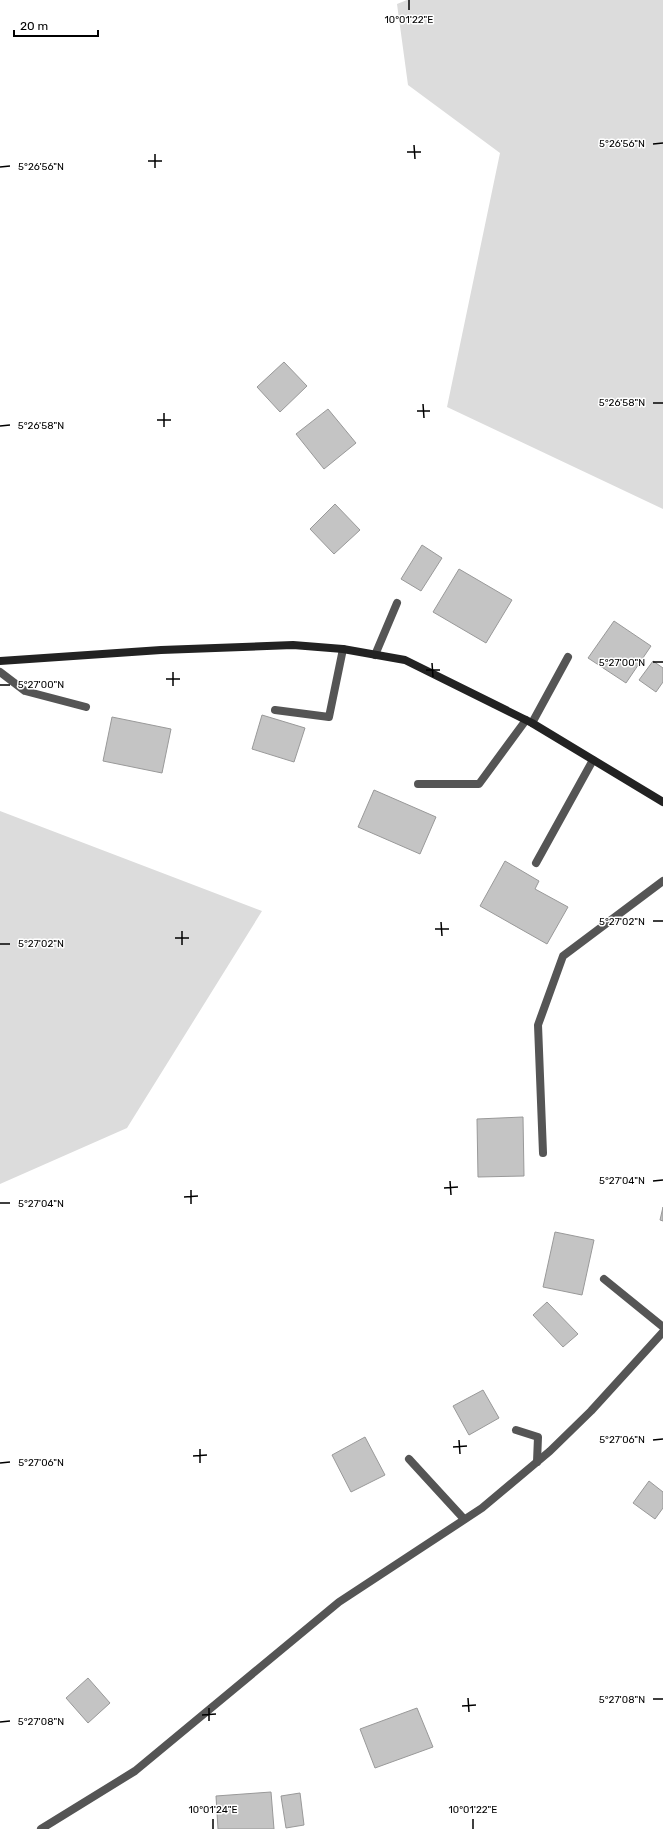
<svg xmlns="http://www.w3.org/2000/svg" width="663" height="1829" viewBox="0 0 663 1829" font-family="Rubik,sans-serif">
	<rect width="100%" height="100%" fill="#fff"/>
	<path fill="#dcdcdc" d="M407,0H663V509L447,407L500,153L408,85L397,4Z
		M0,811L262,911L127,1128L0,1184Z"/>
	<path fill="#c4c4c4" stroke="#999" d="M284,362L307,386L280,412L257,387Z
		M328,409L356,443L324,469L296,434Z
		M335,504L360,530L334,554L310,529Z
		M422,545L442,558L421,591L401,579Z
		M459,569L512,600L486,643L433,612Z
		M614,621L651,646L626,683L588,658Z
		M653,661L663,668V682L656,692L639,680Z
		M262,715L305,728L294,762L252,749Z
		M112,717L171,729L162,773L103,761Z
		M374,790L436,817L420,854L358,827Z
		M505,861L539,881L535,889L568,907L547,944L480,906Z
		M523,1117L524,1176L478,1177L477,1119Z
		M663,1207V1221L660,1220Z
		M555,1232L594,1240L582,1295L543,1287Z
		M547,1302L578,1334L563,1347L533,1315Z
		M483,1390L499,1418L469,1435L453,1406Z
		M365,1437L385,1475L351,1492L332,1455Z
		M649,1481L663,1492V1508L655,1519L633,1503Z
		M88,1678L110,1703L88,1723L66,1698Z
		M417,1708L433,1747L375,1768L360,1729Z
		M271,1792L274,1829H218L216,1796Z
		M300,1793L304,1825L286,1828L281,1796Z"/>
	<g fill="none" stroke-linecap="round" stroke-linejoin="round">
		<path stroke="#555" stroke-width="8" d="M375,655L397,603
			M0,672L25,691L86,707
			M275,710L329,717L343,649
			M532,723L568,657
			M418,784H479L526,720
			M536,863L593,760
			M543,1153L538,1025L563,956L663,881
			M604,1279L663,1327
			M516,1430L538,1437L537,1462
			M409,1459L464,1519"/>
		<path stroke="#555" stroke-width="8" d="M41,1829L135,1771L339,1602L482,1508L550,1451L591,1411L663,1332"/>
		<path stroke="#222" stroke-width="8" d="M0,661L161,650L293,645L343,649L405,660L532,723L663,802"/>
	</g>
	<path fill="none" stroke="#000" stroke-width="1.5" d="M409,0V10M653,144L663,143M414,145L415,159M407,152H421M155,154V168M148,161H162M0,167L10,166M653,403H663M423,404L424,418M417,411H430M164,413V427M157,420H171M0,426L10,425M653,662H663M432,663L433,677M426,670H440M173,672V686M166,679H180M0,685H10M653,921H663M441,922L442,936M435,929H449M182,931V945M175,938H189M0,944H10M450,1181L451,1195M653,1181L663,1180M444,1188L458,1187M191,1190V1204M184,1197L198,1196M0,1203H10M459,1440L460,1454M653,1440L663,1439M453,1447L467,1446M200,1449V1463M193,1456L207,1455M0,1463L10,1462M468,1698L469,1712M653,1699H663M462,1706L476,1705M209,1708V1721M202,1715L216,1714M0,1722L10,1721M213,1819V1829M473,1819V1829"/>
	<g font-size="10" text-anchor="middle" fill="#000" stroke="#fff" stroke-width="3" stroke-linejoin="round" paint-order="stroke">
		<text x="409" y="23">10°01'22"E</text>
		<text x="622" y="147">5°26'56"N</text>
		<text x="41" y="170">5°26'56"N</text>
		<text x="622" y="406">5°26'58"N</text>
		<text x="41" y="429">5°26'58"N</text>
		<text x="622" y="666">5°27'00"N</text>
		<text x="41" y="688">5°27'00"N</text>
		<text x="622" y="925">5°27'02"N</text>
		<text x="41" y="947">5°27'02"N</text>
		<text x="622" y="1184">5°27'04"N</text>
		<text x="41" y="1207">5°27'04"N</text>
		<text x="622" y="1443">5°27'06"N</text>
		<text x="41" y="1466">5°27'06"N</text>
		<text x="622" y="1703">5°27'08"N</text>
		<text x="41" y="1725">5°27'08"N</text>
		<text x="213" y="1813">10°01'24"E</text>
		<text x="473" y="1813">10°01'22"E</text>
	</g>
	<path d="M14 30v6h84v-6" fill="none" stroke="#000000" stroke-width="2"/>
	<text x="20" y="30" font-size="12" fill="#000000" stroke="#ffffff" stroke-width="3" paint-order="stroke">20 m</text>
</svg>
